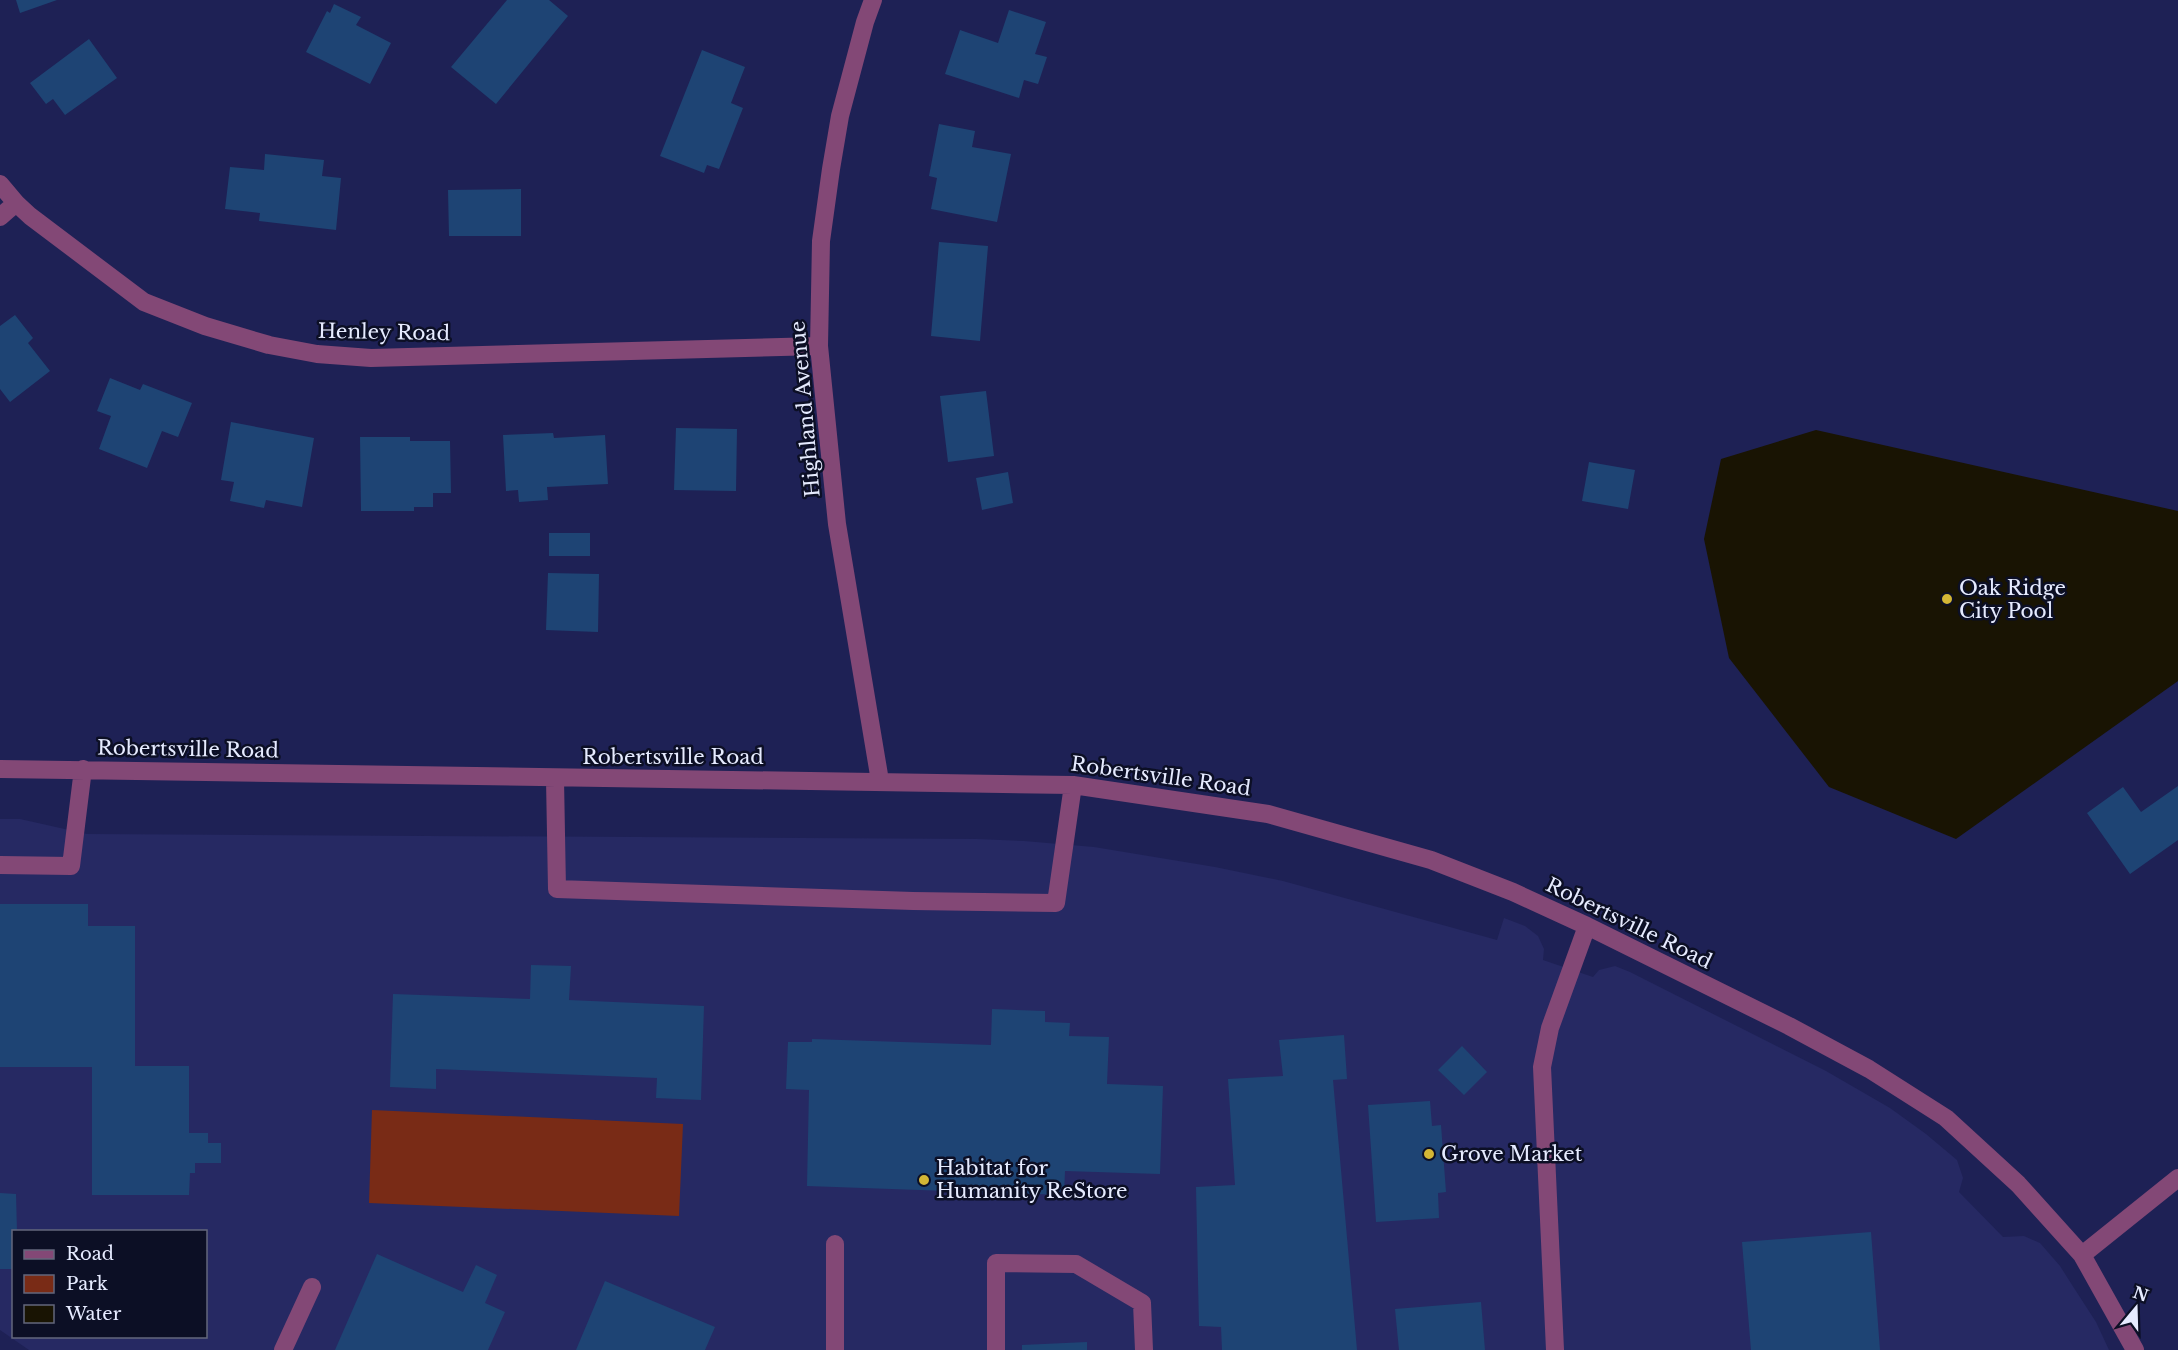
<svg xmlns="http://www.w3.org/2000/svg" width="2178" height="1350" viewBox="0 0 2178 1350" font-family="'Libre Baskerville',serif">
	<rect width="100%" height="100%" fill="#1e2155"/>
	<path fill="#262963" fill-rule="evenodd" d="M0,819H20L87,834L977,839L1024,841L1094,847L1215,867L1283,881L1497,940L1504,918L1525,926L1538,936L1544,949L1543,960L1593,977L1599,970L1615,966L1630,972L1826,1071L1890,1108L1926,1134L1957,1160L1963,1178L1959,1192L2003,1237L2024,1236L2040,1243L2060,1266L2074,1288L2096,1322L2109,1350H29L0,1330ZM14,1232H206V1336H14Z"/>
	<path fill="#792b16" d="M372,1110L683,1124L679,1216L369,1203Z"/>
	<path fill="#191403" d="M1816,430L2178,511V681L1956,839L1829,787L1729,658L1704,539L1721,459Z"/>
	<path fill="#1e4474" d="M16,0H57L20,13Z
		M507,0H549L568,16L496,104L451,67Z
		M334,4L361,17L356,25L391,43L370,84L306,52L327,11L330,13Z
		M1009,10L1046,22L1035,54L1047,57L1038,84L1024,80L1019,98L945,74L960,30L998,43Z
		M89,39L117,78L65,115L53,99L46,104L30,83Z
		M702,50L745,67L731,103L743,108L719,169L707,165L704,173L660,156Z
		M939,124L975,131L972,147L1011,154L997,222L931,209L937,178L929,176Z
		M265,154L324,160L322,176L341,178L336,230L259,221L260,213L225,209L230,167L264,170Z
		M521,189V236H449L448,190Z
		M939,242L988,246L980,341L931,336Z
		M15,315L33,338L28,343L50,371L10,402L0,389V326Z
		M110,378L140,390L143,384L192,403L178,437L162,431L147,468L99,449L111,416L97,411Z
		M986,391L994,456L948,462L940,396Z
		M231,422L314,438L302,507L266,500L264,508L230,501L234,482L221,480Z
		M676,428L737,429L736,491L674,490Z
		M553,433L554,438L605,435L608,484L547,487L548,500L519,502L518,490L506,491L503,435Z
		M360,437H410V441H450L451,493H433V507H414V511H361Z
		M1589,462L1635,470L1628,509L1582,501Z
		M1008,472L1013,503L982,510L976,478Z
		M549,533H590V556H549Z
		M548,573L599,574L598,632L546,630Z
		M2178,786V840L2130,874L2087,813L2123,787L2141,812Z
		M0,904H88V926H135V1066H189V1133H208V1143H221V1163H195V1173H190L189,1195H92V1067H0Z
		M531,965L571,966L569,1000L704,1006L701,1100L656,1098L657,1078L436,1069V1089L390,1087L393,994L530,999Z
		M992,1009L1045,1011V1022L1070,1023L1069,1036L1109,1037L1107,1084L1163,1086L1160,1174L1065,1171L1064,1195L807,1186L809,1090L786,1089L788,1042H812V1039L991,1045Z
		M1344,1035L1347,1079L1333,1080L1357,1350H1222L1221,1327L1199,1326L1196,1187L1235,1185L1228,1079L1283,1076L1279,1040Z
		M1462,1046L1487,1072L1464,1095L1438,1070Z
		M1430,1101L1432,1126L1441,1125L1446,1192L1438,1193L1439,1218L1376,1222L1368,1105Z
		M0,1193L16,1194L17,1232H14V1269H0Z
		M1871,1232L1880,1350H1751L1742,1242Z
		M377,1254L463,1292L476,1265L497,1275L485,1303L505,1312L488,1350H335Z
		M605,1281L715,1327L705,1350H576Z
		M1481,1302L1485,1350H1399L1395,1309Z
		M1087,1342V1350H1022V1345Z"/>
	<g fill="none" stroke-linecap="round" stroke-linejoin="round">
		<path stroke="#834876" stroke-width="18" d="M873,0L865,22L840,116L831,169L821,241L819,346L837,524L880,781
			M0,184L16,203L30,216L144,302L205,326L269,345L317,354L371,358L819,346
			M0,217L16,203
			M0,769L1073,785L1268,814L1431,860L1513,892L1587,926L1789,1026L1869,1069L1946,1118L2018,1184L2082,1255L2135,1350
			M555,779L557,889L913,901L1056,903L1073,785
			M0,865L71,866L83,769
			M2082,1255L2178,1178
			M283,1350L312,1287
			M835,1350V1244
			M996,1350V1263L1076,1264L1142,1303L1144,1350
			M1555,1350L1542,1067L1550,1028L1587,926"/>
	</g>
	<g fill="#d3b635" stroke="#0c0f25" stroke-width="2">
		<circle cx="1947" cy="599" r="6"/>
		<circle cx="1429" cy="1154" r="6"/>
		<circle cx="924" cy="1180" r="6"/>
	</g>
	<g text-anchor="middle" stroke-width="5" stroke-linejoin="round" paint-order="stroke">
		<g font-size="20" fill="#e6ebff" stroke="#0c0f25">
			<text transform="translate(384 332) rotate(1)" y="7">Henley Road</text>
			<text transform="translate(805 409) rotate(-95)" y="7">Highland Avenue</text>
			<text transform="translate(188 749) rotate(1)" y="7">Robertsville Road</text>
			<text x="673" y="764">Robertsville Road</text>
			<text transform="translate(1161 776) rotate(8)" y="7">Robertsville Road</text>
			<text transform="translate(1629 923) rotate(26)" y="7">Robertsville Road</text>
		</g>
		<g font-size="20" fill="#e6ebff" stroke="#0c0f25" text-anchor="start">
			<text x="1959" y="595">Oak Ridge<tspan x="1959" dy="23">City Pool</tspan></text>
			<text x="1441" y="1161">Grove Market</text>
			<text x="936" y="1175">Habitat for<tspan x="936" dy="23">Humanity ReStore</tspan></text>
		</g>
	</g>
	<rect x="12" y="1230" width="195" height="108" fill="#0c0f25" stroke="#63677c" stroke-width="1.5"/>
	<rect x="24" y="1250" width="30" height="9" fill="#834876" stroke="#63677c" stroke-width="1.5"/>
	<text x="66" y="1260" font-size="18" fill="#e6ebff">Road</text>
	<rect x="24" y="1275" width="30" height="18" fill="#792b16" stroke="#63677c" stroke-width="1.5"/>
	<text x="66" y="1290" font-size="18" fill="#e6ebff">Park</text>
	<rect x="24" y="1305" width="30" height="18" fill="#191403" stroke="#63677c" stroke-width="1.5"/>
	<text x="66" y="1320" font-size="18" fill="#e6ebff">Water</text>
	<g transform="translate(2136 1308) rotate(19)" stroke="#0c0f25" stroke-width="4.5" paint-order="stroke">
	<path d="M0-4.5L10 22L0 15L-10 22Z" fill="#e6ebff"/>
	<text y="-9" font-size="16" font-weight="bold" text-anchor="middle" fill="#e6ebff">N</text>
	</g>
</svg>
